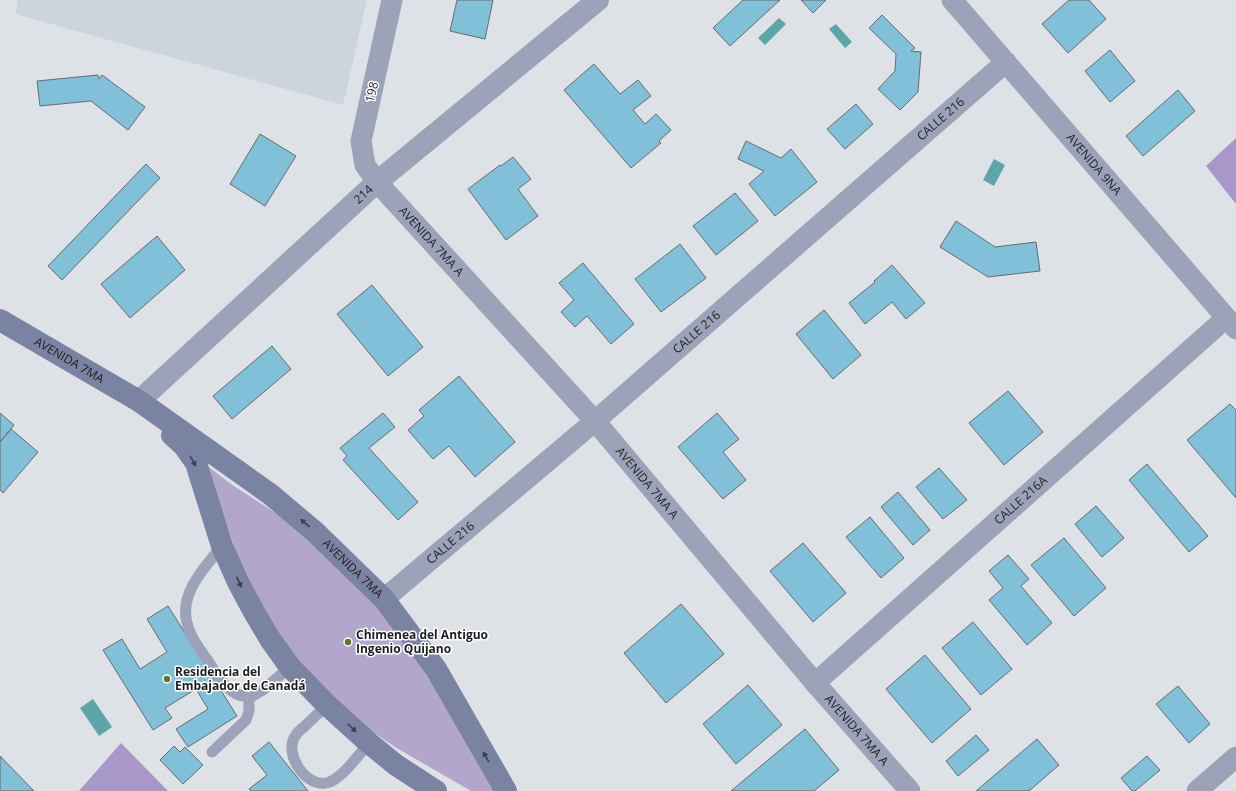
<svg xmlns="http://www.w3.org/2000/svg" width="1236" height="791" viewBox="0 0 1236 791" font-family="'Open Sans',sans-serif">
	<rect width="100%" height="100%" fill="#dee1e5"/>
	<path fill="#ccd5de" d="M18,0H367L343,105L15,14Z"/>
	<path fill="#b2a6cc" d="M206,465L231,484L288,521L371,600L417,659L498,791H471L395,747L361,724L304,671L259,605L239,560Z"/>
	<path fill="#a898c9" d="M1236,138V204L1206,166Z
		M121,743L168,791H79Z"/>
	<path fill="#5ca6a9" d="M779,18L786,24L765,45L758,38Z
		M836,24L852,42L845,48L829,29Z
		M994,159L1005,165L994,186L983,180Z
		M93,699L112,727L99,736L80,708Z"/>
	<path fill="#81c0d9" stroke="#676b6d" d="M457,0H493L485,39L450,31Z
		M743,0H780L730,46L713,28Z
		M801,0H826L813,13Z
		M1069,0H1089L1106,19L1068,53L1042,24Z
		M882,15L915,48L911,51L921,52L918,92L900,110L878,89L895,71L896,54L869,28Z
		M1110,50L1135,81L1110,102L1085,71Z
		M594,64L620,94L638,80L651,96L633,110L645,124L656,114L671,130L659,141L661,143L631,168L564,90Z
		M98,75L99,79L102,75L145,107L128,130L91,101L40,106L37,81Z
		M1178,90L1195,111L1143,156L1126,136Z
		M856,104L873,124L845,149L827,129Z
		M260,134L296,156L265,206L230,184Z
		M746,141L781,158L791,149L817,182L775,216L749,184L764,171L738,159Z
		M513,157L531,179L518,189L538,216L506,240L468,189L500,165L501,166Z
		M146,164L160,178L62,280L48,266Z
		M735,193L758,221L716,255L693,226Z
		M956,221L995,247L1036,242L1040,271L988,277L940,247Z
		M157,236L185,270L130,318L101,284Z
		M680,244L706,278L661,312L635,279Z
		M583,263L634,324L611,344L587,316L575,327L561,312L574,300L559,283Z
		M892,265L925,303L906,319L892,302L865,324L849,303L875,282L874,281Z
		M372,285L423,347L388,376L337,314Z
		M824,310L861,355L833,379L796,334Z
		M272,346L291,369L232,419L213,396Z
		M459,376L515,442L475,477L449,446L433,459L408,430L424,416L419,410Z
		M1008,391L1043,432L1004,465L969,423Z
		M1230,404L1236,410V498L1187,440Z
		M0,413L14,425L0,442Z
		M383,413L395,427L369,448L418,502L398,520L343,460L347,456L340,448Z
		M717,413L739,439L723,452L746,480L723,499L678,447Z
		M11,429L38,452L3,493L0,490V442Z
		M1147,464L1208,536L1189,552L1129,480Z
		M939,468L967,500L943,519L916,487Z
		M898,492L930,530L913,545L881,507Z
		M1096,506L1124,538L1102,557L1075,524Z
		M870,517L904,558L881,578L846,537Z
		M1064,538L1106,588L1074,616L1031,565Z
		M803,543L846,593L813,622L770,571Z
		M1008,555L1029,579L1021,586L1052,623L1027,645L989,600L1003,588L989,571Z
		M681,604L724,654L666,703L624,653Z
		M168,606L237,716L188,747L176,729L208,709L196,689L165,708L172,718L153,730L103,650L122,639L140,669L167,652L147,619Z
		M973,622L1012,669L981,695L942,648Z
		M925,655L971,709L932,743L886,689Z
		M748,685L782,725L736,764L703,724Z
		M1178,686L1210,724L1189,743L1156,704Z
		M805,729L839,770L814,791H731Z
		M976,735L989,750L958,776L946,761Z
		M1037,739L1059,765L1029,791H976Z
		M269,742L308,791H251L249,789L267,775L252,756Z
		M174,746L180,752L185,747L203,765L183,784L160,760Z
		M0,756L34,791H0Z
		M1147,756L1160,770L1135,791H1132L1121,778Z"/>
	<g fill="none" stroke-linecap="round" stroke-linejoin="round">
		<path stroke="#9ca2b8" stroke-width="11" d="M222,546C205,567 179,593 187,623C190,637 200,649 208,661C215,671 223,687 235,693C239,696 245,696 249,698L263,690L290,667
			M327,705C320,712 312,719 305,726C302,729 298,731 296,735C282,753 307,791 330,782C346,774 357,756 369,743
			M212,752L246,720L249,711V698"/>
		<g stroke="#9ca2b8" stroke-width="21">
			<path id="s1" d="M392,0L361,141L365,165L377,182L595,421L815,683L910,791"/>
			<path id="s2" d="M952,0L1236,329"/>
			<path id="s3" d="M384,599L595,421L1006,62"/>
			<path id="s4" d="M815,683L1226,318"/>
			<path d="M1197,791L1236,757"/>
		</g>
		<path stroke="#9ca2b8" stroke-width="22" id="s5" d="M139,401L377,182L598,0"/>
		<g stroke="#7b83a3" stroke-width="22">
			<path id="s6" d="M0,320L139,401L270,494L314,531L384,599L436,669L506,791"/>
			<path d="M172,435L184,446L196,463L222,546L238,582L254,612L270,639L290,667L327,705L369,743L396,765L436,791"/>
		</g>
	</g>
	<defs><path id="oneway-solid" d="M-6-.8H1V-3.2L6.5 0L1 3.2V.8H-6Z"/></defs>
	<g fill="#3d414d">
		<use href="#oneway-solid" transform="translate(193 461) rotate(60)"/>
		<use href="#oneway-solid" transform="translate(305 523) rotate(-140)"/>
		<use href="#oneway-solid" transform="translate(239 582) rotate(65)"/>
		<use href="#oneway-solid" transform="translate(352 728) rotate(43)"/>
		<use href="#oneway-solid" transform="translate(486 757) rotate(-120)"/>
	</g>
	<g fill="#5f7729" stroke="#fff" stroke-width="1.5">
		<circle cx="348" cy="642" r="4"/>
		<circle cx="167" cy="679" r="4"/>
	</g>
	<g text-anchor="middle" stroke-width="3" stroke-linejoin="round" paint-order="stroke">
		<g font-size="12" fill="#1c1d1f" stroke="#fff">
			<text transform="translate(372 92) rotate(-77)" y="4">198</text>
			<text dy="4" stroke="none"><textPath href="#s3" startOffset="735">CALLE 216</textPath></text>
			<text dy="4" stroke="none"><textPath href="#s2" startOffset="217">AVENIDA 9NA</textPath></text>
			<text dy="4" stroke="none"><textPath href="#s5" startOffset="305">214</textPath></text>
			<text dy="4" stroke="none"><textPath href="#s1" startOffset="270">AVENIDA 7MA A</textPath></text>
			<text dy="4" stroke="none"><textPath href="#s3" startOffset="411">CALLE 216</textPath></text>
			<text dy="4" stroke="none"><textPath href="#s6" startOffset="80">AVENIDA 7MA</textPath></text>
			<text dy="4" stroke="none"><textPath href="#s1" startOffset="594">AVENIDA 7MA A</textPath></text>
			<text dy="4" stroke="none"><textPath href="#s4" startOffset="275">CALLE 216A</textPath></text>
			<text dy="4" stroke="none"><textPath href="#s3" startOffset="87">CALLE 216</textPath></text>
			<text dy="4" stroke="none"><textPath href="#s6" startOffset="433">AVENIDA 7MA</textPath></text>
			<text dy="4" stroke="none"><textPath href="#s1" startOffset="918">AVENIDA 7MA A</textPath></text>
		</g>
		<g font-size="12" font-weight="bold" fill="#1c1d1f" stroke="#fff" text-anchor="start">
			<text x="356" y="639">Chimenea del Antiguo<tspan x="356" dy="14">Ingenio Quijano</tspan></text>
			<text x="175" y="676">Residencia del<tspan x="175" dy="14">Embajador de Canadá</tspan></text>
		</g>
	</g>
</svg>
